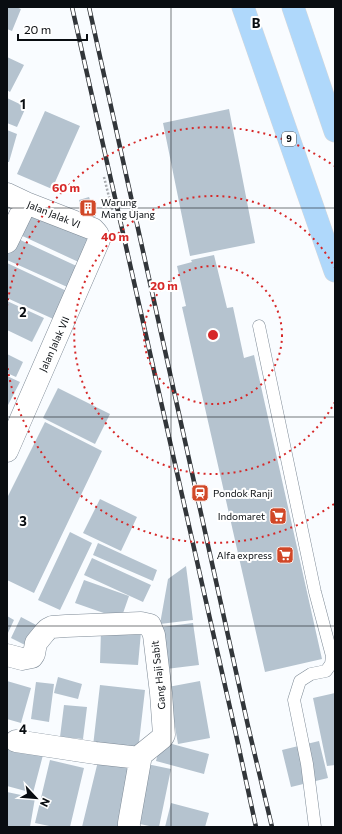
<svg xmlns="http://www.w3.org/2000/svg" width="342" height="834" viewBox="0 0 342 834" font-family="Commissioner,sans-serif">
	<rect width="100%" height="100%" fill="#f9fcff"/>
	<path fill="#b5c3cf" d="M7,7H16L21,9L12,31L7,29Z
		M7,57L24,65L10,92L7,90Z
		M7,98L26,107L17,127L7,123Z
		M229,109L255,243L190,256L163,123Z
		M45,111L80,126L52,189L17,174Z
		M7,130L17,134L9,162H7Z
		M89,197L96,216L86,220L79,200Z
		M28,208L97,241L85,265L16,233Z
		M14,237L83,269L74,290L7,260V252Z
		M214,255L227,308L233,307L244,358L254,355L322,659L265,672L182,307L186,306L177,266L192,262L191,260Z
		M7,263L73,294L60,322L7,298Z
		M7,301L44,318L32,342L7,330Z
		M7,354L23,362L16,377L7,373Z
		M7,376L20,382L7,407Z
		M58,388L110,414L95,444L43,418Z
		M45,422L102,451L34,593L7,580V498Z
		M100,499L137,517L121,551L83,533Z
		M70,532L92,543L60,610L38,600Z
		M98,543L157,570L153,581L93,555Z
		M92,558L151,585L143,602L84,575Z
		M186,566L193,620L160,624L168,579Z
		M84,580L129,596L121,619L75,603Z
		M7,616L14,620L7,635Z
		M21,617L40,627L29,647L11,638Z
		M193,623L199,665L166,669L161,627Z
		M101,630L141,632L138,665L100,663Z
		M58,677L82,684L78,699L54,693Z
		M7,681L31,688L21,723L7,719Z
		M200,681L210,738L178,744L168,687Z
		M36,682L54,684L49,722L31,719Z
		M100,685L145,690L138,751L93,746Z
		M335,693V765L327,766L313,698Z
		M64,705L87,707L83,739L60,737Z
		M161,741L209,754L204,774L156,761Z
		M319,741L328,778L291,787L282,750Z
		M7,746L43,755L33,793L7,786Z
		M99,757L136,766L121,827H82Z
		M50,760L84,768L70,827H54L35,823Z
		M147,764L171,769L159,827H154L135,823Z
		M7,792L35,798L30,827H7Z
		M171,803L209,813L205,827H165Z"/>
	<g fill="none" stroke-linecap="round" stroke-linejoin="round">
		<defs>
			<path id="service" d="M259,326L315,592L332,656L331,664L326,671L311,674L300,681L294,700L307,764L315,827"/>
			<path id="minor" d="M7,194L26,203L93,229C97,233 99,235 99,240L7,451
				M7,242L26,203
				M7,655L22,659L32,657L34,654L36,643L45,632L48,629L52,627L66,626L141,623L150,625L154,635L161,693L164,735L162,738L141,755L129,823V827
				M16,741L95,753L140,758"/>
			<path id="motorway" d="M243,7L335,271
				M293,7L335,131"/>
		</defs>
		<use href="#service" stroke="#7e8a96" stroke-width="13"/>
		<use href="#minor" stroke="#7e8a96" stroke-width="23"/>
		<use href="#motorway" stroke="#d8d8d9" stroke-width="23"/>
		<path stroke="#a7aaae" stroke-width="2.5" stroke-dasharray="2 2" stroke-linecap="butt" d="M104,177L114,217"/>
		<use href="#service" stroke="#fff" stroke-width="12"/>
		<use href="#minor" stroke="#fff" stroke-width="22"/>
		<use href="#motorway" stroke="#afd8fb" stroke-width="22"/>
		<defs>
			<path id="rail" d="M72,7L235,730L256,827
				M89,7L248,726L272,827"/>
		</defs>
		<use href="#rail" stroke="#32363a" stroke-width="4.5"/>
		<use href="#rail" stroke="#fff" stroke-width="3" stroke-dasharray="9" stroke-linecap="butt"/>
	</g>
	<path fill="none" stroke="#090d11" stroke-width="1" stroke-opacity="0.55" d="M171,7V827M7,208H335M7,417H335M7,626H335"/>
	<g fill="none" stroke="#d62828" stroke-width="2" stroke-dasharray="2 4">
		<circle cx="213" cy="335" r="69"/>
		<path d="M335 402A139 139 0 1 1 335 268"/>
		<path d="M334 504A208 208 0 0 1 7 364M7 306A208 208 0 0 1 334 166"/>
	</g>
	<defs>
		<symbol id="building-square" viewBox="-11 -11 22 22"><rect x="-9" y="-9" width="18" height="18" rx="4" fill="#d14727" stroke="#fff"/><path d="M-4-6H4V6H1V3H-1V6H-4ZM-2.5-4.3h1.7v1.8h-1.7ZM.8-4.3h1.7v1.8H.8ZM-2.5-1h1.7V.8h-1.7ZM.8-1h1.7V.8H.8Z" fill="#fff"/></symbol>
		<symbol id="station-square" viewBox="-11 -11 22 22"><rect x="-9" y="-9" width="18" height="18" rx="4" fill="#d14727" stroke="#fff"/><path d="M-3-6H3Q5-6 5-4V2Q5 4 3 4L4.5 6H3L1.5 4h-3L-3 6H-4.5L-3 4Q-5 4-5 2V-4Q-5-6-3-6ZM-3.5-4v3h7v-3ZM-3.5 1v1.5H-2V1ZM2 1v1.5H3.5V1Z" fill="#fff"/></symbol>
		<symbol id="supermarket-square" viewBox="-11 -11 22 22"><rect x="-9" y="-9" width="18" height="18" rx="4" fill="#d14727" stroke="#fff"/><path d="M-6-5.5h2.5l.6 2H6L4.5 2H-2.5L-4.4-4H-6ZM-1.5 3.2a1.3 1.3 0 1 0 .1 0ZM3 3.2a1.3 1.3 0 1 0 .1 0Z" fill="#fff"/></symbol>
	</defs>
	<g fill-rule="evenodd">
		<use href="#building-square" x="78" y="198" width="20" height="20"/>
		<use href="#station-square" x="190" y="483" width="20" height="20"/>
		<use href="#supermarket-square" x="268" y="506" width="20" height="20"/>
		<use href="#supermarket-square" x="275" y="545" width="20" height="20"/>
	</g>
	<g text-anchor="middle" stroke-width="4" stroke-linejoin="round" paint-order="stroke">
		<rect fill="#fff" stroke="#535658" stroke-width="1" x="282" y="132" width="14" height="14" rx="3"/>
		<g font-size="9" font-weight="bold" fill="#090d11">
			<text x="289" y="142">9</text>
		</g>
		<g font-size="10" fill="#090d11" stroke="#fff" text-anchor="start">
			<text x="101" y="206">Warung<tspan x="101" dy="12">Mang Ujang</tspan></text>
			<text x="213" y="497">Pondok Ranji</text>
			<text x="265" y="520" text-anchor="end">Indomaret</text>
			<text x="272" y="559" text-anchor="end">Alfa express</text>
		</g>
		<g font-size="10" fill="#090d11" stroke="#fff">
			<text transform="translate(54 214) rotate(22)" y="4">Jalan Jalak VI</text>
			<text transform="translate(54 344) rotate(-66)" y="4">Jalan Jalak VII</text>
			<text transform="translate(158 675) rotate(-96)" y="4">Gang Haji Sabit</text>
		</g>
	</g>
	<g font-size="13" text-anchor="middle" font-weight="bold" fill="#090d11" stroke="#fff" stroke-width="4" stroke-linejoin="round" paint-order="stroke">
		<text x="256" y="28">B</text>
		<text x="23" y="109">1</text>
		<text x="23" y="317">2</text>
		<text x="23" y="526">3</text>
		<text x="23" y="734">4</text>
	</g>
	<circle cx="213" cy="335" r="6" fill="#d62828" stroke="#fff" stroke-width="2"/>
	<g font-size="12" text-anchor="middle" font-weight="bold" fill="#d62828" stroke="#fff" stroke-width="4" stroke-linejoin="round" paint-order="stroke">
		<text x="66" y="192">60 m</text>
		<text x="115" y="241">40 m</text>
		<text x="164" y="290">20 m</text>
	</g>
	<rect width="342" height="834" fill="none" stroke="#090d11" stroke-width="16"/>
	<g transform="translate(36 798) rotate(116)" stroke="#ffffff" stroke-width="3" paint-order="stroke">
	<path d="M0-3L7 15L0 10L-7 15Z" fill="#090d11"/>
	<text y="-6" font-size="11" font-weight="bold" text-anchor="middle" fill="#090d11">N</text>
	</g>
	<path d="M18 34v6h69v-6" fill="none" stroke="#090d11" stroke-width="2"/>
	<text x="24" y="34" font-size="12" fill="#090d11" stroke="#ffffff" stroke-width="3" paint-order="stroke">20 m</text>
</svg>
